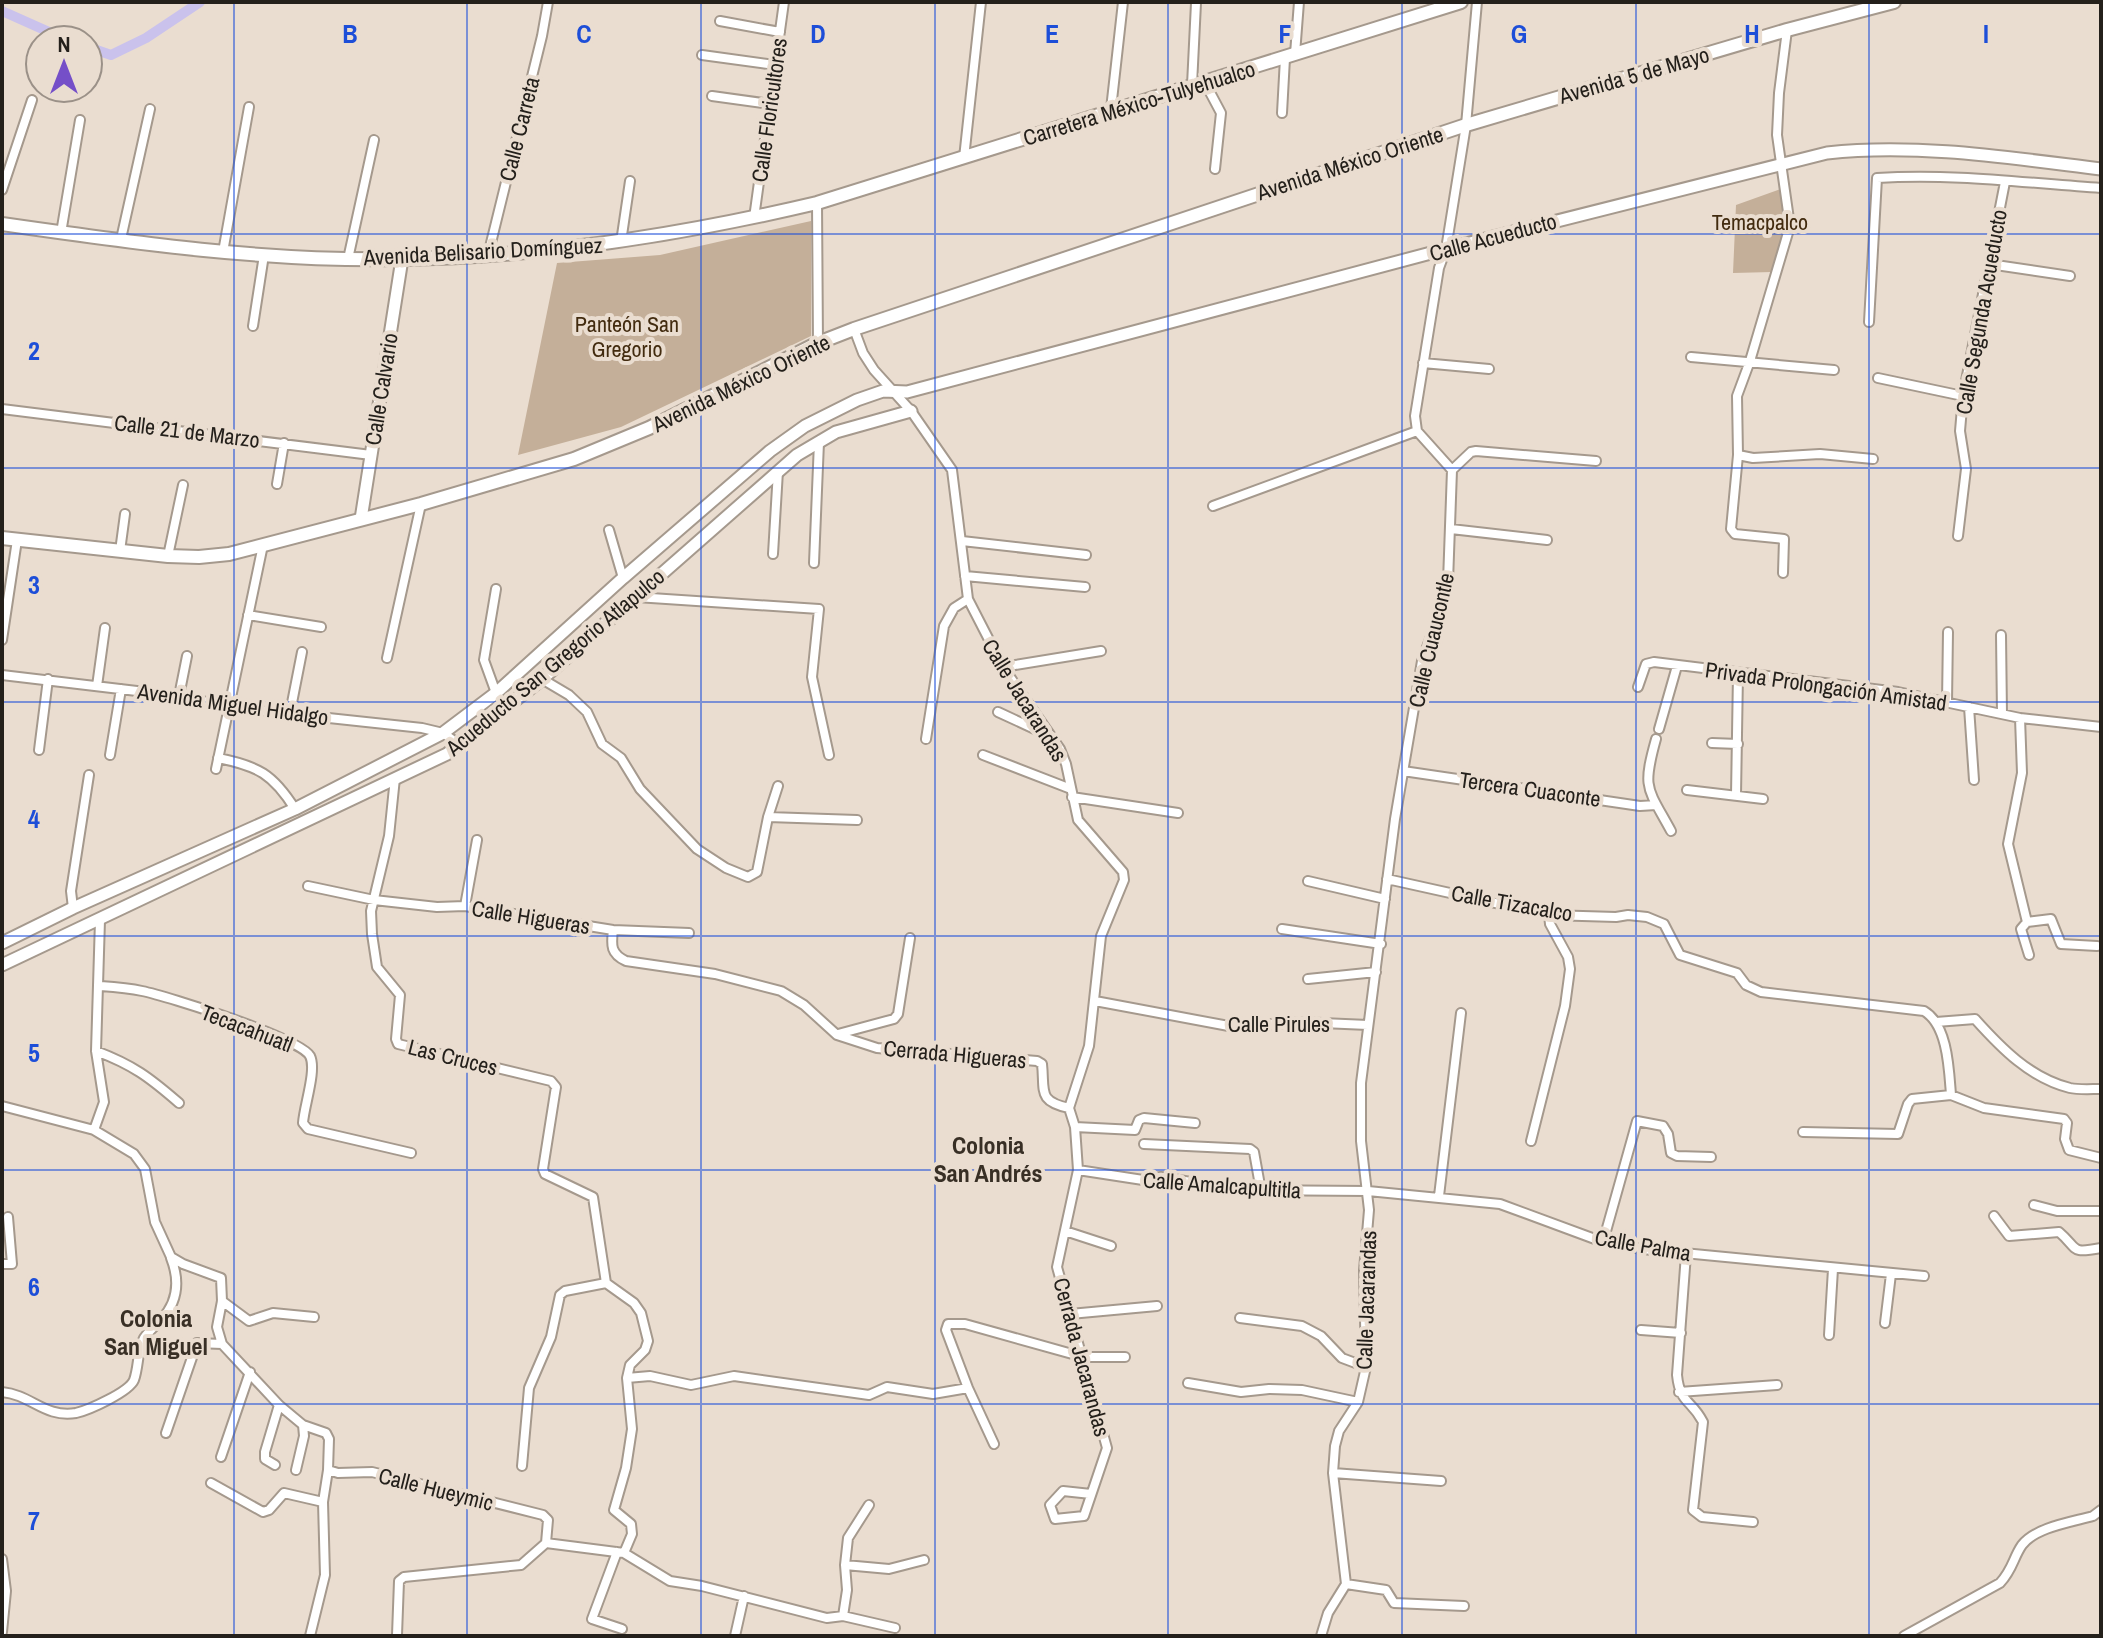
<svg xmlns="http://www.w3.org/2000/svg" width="2103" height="1638" viewBox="0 0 2103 1638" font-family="'Archivo Narrow',sans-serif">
	<rect width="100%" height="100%" fill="#eaddd0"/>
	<path fill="#c4af99" d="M1781,189L1785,225L1772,272L1733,273L1736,205Z
		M811,221V336L621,427L518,455L557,263L660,255Z"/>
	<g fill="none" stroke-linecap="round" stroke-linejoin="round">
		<path stroke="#cac2ec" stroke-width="10" d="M2,11L67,40
			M88,47L111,55L146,38L200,2"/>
		<defs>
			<path id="minor" d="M720,21L780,32
				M1295,54L1299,2
				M702,55L775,65
				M1204,81L1221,113L1215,169
				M1192,85L1196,3
				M712,96L770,104
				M1111,109L1123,2
				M1282,113L1285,58
				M964,158L981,2
				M2,190L32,100
				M817,203L818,343
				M754,218L784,2
				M61,233L80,120
				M121,239L150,109
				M621,242L630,181
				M223,252L249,107
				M488,255L542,36L548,2
				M348,259L374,140
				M1989,264L2070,276
				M1869,322L1877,178C1952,173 2026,183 2101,188
				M253,326L264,255
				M854,329L863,353L874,370L911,411L952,470L968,599L1003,667L1060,749L1066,764L1078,820L1123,872L1124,880L1101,936L1089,1046L1069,1108L1075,1127L1078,1170L1057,1267L1107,1448L1084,1516L1055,1519L1050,1505L1063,1491L1091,1494
				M1691,357L1834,370
				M1423,363L1489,369
				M1878,378L1963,396
				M2,409L371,455
				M1738,455L1753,458L1820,454L1873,459
				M1452,470L1471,452L1476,451L1596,461
				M277,484L284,443
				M1213,506L1417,431
				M1451,529L1547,540
				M609,530L623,578
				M1958,536L1966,469L1960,431L1963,396L2005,182
				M962,541L1086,555
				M120,551L125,514
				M773,554L778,471
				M168,556L183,485
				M814,563L819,442
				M1783,573L1784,539L1735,534L1731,529L1738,455L1737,396L1750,361L1790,226L1777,135L1779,93L1787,30
				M965,576L1085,587
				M496,589L484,660L496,693
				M636,597L819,609L812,677L829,755
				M248,615L321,627
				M2001,635L2002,714
				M2,640L17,540
				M387,658L421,504
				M1003,667L1101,651
				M2,675L179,696L235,708L422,728L443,733L460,745
				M542,679L569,695L587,712L602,744L621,758L640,789L697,849L726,868L748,877L757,872L768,817L778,786
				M97,686L105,628
				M1638,687L1646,664L1654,662L1898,692L2020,718L2101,727
				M179,696L187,656
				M1947,702L1948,632
				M1969,707L1974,780
				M998,712L1052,737
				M290,713L302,652
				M2020,718L2022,773L2008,844L2027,922L2021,929L2029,955
				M1659,729L1677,666
				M926,739L944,626L954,608L968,599
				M1656,739C1642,789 1647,787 1671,831
				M1712,743L1738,744
				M39,750L48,679
				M110,755L121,689
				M983,755L1071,789
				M218,758C258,766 273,774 295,809
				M216,769L263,545
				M1403,771L1640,806L1656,805
				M395,778L389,836L371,911L372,934L377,967L400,995L396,1039L398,1044L551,1081L556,1087L555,1093L543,1169L545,1174L593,1197L606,1283L634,1303L641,1313L648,1341L645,1350L630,1365L627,1378L632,1429L626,1468L614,1510L631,1524L632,1534L624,1553
				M1687,790L1763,799
				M1736,795L1738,674
				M1072,797L1178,813
				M768,817L857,820
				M1387,879L1549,915L1616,917L1628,915L1647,917L1664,924L1680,955L1737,973L1746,985L1761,992L1924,1011C1948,1025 1949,1070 1951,1095L1984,1108L2064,1119L2067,1123L2065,1139L2069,1150L2101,1158
				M1308,881L1385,899
				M308,886L374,900L437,907L465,906L613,930L689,933
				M465,906L477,840
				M73,908L71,891L89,775
				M2027,922L2051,919L2061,944L2097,946
				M1282,929L1381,944
				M613,930C611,946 611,954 626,961L715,974L781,991L804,1005L837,1035L877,1048L1037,1061L1042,1064C1045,1091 1037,1101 1069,1108
				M1308,979L1376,972
				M99,986C113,987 128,988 142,991C167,996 300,1038 310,1056C317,1070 304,1106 303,1123L308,1129L411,1153
				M1095,1001L1234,1027L1299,1022L1368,1025
				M1936,1022L1975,1019C2001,1048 2030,1078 2070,1088C2079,1090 2091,1089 2101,1089
				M838,1034L894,1019L898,1014L910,938
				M96,1051C133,1065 149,1077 179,1103
				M2,1106L94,1130L134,1154L145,1169L155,1222L171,1257L183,1264L221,1278L222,1301L217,1327L222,1344L279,1405L303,1425L326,1433L329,1439L328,1470L338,1473L372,1472L543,1515L548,1520L546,1543L624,1553L670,1581L702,1586L827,1618L843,1616L895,1628
				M1075,1127L1135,1130L1139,1120L1144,1118L1195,1123
				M94,1130L104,1102L96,1051L100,920
				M1803,1132L1898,1134L1908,1104L1912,1099L1951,1095
				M1531,1141L1565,1006L1570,969L1568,957L1550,924L1549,915
				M1144,1144L1250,1149L1254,1152L1261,1191
				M1078,1170L1143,1180L1161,1177L1238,1190L1368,1191L1500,1204L1603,1242L1642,1249L1924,1276
				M1439,1196L1461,1013
				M2034,1205L2057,1211H2101
				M1994,1216L2009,1236L2059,1232C2079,1249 2069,1254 2101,1248
				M1065,1231L1111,1246
				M1603,1242L1637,1121L1663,1126L1668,1134L1671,1153L1677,1156L1711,1157
				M1686,1254L1677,1375C1680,1404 1691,1399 1703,1422L1693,1510L1702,1517L1753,1522
				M2,1264H12L8,1217
				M222,1301L249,1321L273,1313L314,1317
				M1070,1314L1157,1306
				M1240,1318L1302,1326L1321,1336L1342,1358L1366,1367
				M1885,1323L1891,1274
				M1641,1330L1681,1333
				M1829,1335L1833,1269
				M627,1378L650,1376L691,1385L734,1376L869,1395L887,1387L933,1394L968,1388
				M1188,1383L1241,1392L1269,1389L1302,1390L1358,1402
				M2,1392C32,1395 44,1418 76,1413C89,1410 129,1392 134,1380C139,1366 137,1351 144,1338C148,1332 155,1326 161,1320C178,1302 180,1281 171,1258
				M1679,1392L1777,1385
				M166,1433L197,1343L222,1344
				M994,1444L968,1388L946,1330L948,1324H965L1083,1357H1125
				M221,1457L250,1372
				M275,1465L265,1459V1452L279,1405
				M522,1466L529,1388L551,1337L560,1295L565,1291L606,1283
				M296,1470L304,1436L303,1425
				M1333,1473L1441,1481
				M211,1483L263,1512L269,1510L284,1493L323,1502
				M617,1552L592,1619L622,1629
				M2,1559L6,1591L2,1632
				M845,1565L889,1569L924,1560
				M1346,1584L1386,1590L1394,1603L1464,1606
				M843,1616L847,1590L845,1565L848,1538L869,1505
				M397,1635L399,1581L404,1577L521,1565L546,1543
				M310,1636L325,1575L323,1502L328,1470
				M735,1636L744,1596
				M1321,1636L1328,1613L1346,1584L1333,1473L1335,1446L1339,1431L1358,1402L1366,1367L1364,1270L1369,1210L1361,1141V1083L1395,819L1422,661L1445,598L1448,582L1452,470L1417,431L1415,416L1439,268L1446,249L1466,125L1477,2
				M1904,1636L2000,1583C2013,1569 2013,1558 2022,1545C2036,1527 2072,1522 2093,1516L2101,1510"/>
			<path id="tertiary" d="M361,519L402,259
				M2,943L73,908L295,809L443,733L496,693L623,578L770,451L805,426L857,400L883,391L907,392L1446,249L1827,153C1917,143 2011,158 2101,169
				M2,965L447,754L542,679L797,455L836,432L911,411"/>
			<path id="secondary" d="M2,224C134,243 268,262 402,259C542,257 681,235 817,203L1461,2
				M2,538L168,556L199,557L229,554L421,504L574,459L649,428L818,343L854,329L1466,125L1787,30L1894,2"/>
		</defs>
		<use href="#minor" stroke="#a5998d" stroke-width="12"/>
		<use href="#tertiary" stroke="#a5998d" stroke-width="15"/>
		<use href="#secondary" stroke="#a5998d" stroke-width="16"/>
		<use href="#minor" stroke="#fff" stroke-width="8"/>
		<use href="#tertiary" stroke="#fff" stroke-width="11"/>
		<use href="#secondary" stroke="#fff" stroke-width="12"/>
	</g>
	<path fill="none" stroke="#1d4ed8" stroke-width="2" stroke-opacity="0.55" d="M234,2V1636M467,2V1636M701,2V1636M935,2V1636M1168,2V1636M1402,2V1636M1636,2V1636M1869,2V1636M2,234H2101M2,468H2101M2,702H2101M2,936H2101M2,1170H2101M2,1404H2101"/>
	<g text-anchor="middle" stroke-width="8" stroke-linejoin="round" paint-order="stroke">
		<g font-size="22" fill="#24201b" stroke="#eaddd0">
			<text transform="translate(1634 75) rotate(-16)" y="8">Avenida 5 de Mayo</text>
			<text transform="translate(1139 103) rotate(-17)" y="8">Carretera México-Tulyehualco</text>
			<text transform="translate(769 110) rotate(-82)" y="8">Calle Floricultores</text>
			<text transform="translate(519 129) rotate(-76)" y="8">Calle Carreta</text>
			<text transform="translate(1350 163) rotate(-18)" y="8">Avenida México Oriente</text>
			<text transform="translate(1493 237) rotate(-15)" y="8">Calle Acueducto</text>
			<text transform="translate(483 251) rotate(-3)" y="8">Avenida Belisario Domínguez</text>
			<text transform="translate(1981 312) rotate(-80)" y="8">Calle Segunda Acueducto</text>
			<text transform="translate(741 383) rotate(-26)" y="8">Avenida México Oriente</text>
			<text transform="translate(381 389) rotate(-81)" y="8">Calle Calvario</text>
			<text transform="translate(187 431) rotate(7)" y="8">Calle 21 de Marzo</text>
			<text transform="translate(1431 640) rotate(-77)" y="8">Calle Cuaucontle</text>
			<text transform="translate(555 662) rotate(-40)" y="8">Acueducto San Gregorio Atlapulco</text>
			<text transform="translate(1826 686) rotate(8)" y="8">Privada Prolongación Amistad</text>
			<text transform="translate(1025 700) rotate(58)" y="8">Calle Jacarandas</text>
			<text transform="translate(233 704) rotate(8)" y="8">Avenida Miguel Hidalgo</text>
			<text transform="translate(1530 789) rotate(8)" y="8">Tercera Cuaconte</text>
			<text transform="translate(1512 903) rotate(10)" y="8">Calle Tizacalco</text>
			<text transform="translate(531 917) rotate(9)" y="8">Calle Higueras</text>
			<text x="1279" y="1032">Calle Pirules</text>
			<text transform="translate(247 1028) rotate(21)" y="8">Tecacahuatl</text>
			<text transform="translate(955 1054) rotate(5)" y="8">Cerrada Higueras</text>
			<text transform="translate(453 1057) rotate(14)" y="8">Las Cruces</text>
			<text transform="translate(1222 1185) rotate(4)" y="8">Calle Amalcapultitla</text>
			<text transform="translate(1643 1245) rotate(10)" y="8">Calle Palma</text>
			<text transform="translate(1366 1300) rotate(-88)" y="8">Calle Jacarandas</text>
			<text transform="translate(1082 1357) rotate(75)" y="8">Cerrada Jacarandas</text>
			<text transform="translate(436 1489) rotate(14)" y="8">Calle Hueymic</text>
		</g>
		<g font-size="22" fill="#422b0f" stroke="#eaddd0">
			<text x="1760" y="230">Temacpalco</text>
			<text x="627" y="332">Panteón San<tspan x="627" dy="25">Gregorio</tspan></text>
		</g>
		<g font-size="24" font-weight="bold" fill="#382f25" stroke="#eaddd0">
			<text x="988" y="1154">Colonia<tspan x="988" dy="28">San Andrés</tspan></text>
			<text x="156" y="1327">Colonia<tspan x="156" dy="28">San Miguel</tspan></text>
		</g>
	</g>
	<g font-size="26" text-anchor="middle" font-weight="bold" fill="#1d4ed8" stroke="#eaddd0" stroke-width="8" stroke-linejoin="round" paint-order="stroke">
		<text x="350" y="43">B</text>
		<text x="584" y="43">C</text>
		<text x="818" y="43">D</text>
		<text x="1052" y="43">E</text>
		<text x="1285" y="43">F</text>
		<text x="1519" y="43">G</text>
		<text x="1752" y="43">H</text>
		<text x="1986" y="43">I</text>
		<text x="34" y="360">2</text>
		<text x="34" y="594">3</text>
		<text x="34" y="828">4</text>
		<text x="34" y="1062">5</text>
		<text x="34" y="1296">6</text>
		<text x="34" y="1530">7</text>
	</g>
	<rect width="2103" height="1638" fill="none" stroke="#24201b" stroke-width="8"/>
	<g transform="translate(64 64)"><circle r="38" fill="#eaddd0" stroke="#9b9188" stroke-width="2"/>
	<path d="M0-6L14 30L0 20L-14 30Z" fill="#754fc8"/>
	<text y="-12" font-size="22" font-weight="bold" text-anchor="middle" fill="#24201b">N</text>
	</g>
</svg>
